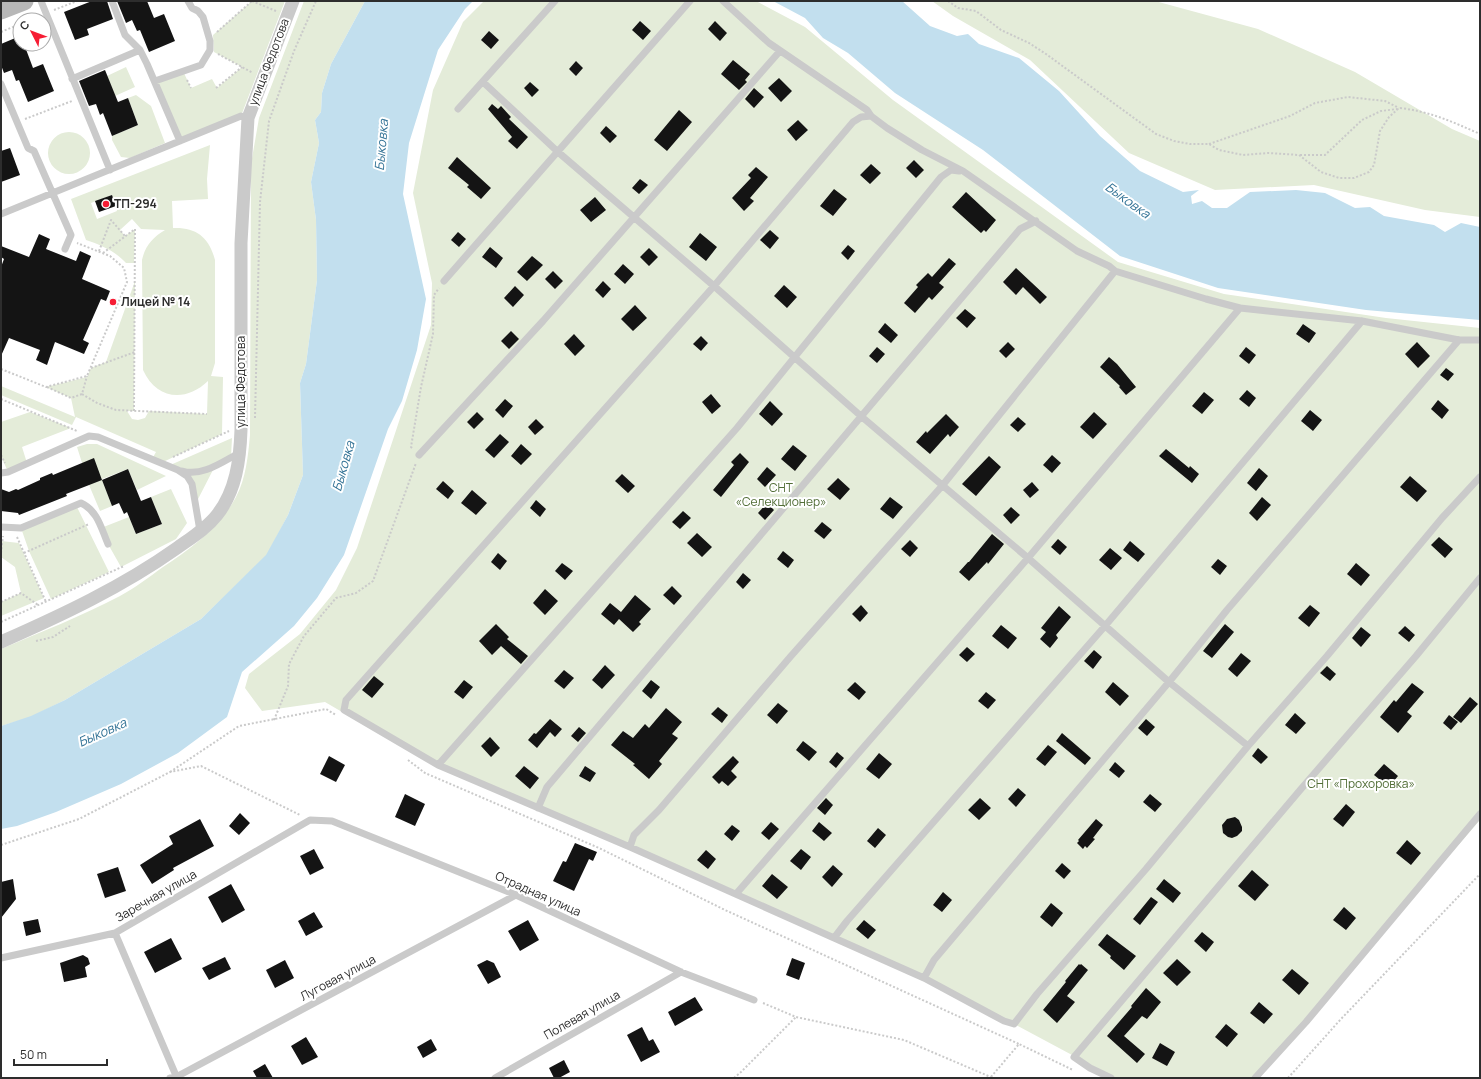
<svg xmlns="http://www.w3.org/2000/svg" width="1481" height="1079" viewBox="0 0 1481 1079" font-family="Manrope,sans-serif">
	<rect width="100%" height="100%" fill="#fff"/>
	<path fill="#e4ecd9" fill-rule="evenodd" d="M252,1H285L241,116L180,141L155,81L183,71L191,88L212,79L217,88L242,67L214,52L213,35Z
		M304,1H365L331,64L322,93L321,112L315,120L319,143L311,182L316,220L317,280L306,364L300,383L303,475L288,515L267,555L201,619L65,700L31,717L1,726V649C41,632 82,616 120,596C135,588 149,577 163,567C192,548 219,528 236,497C246,478 248,456 250,435L251,164L259,118Z
		M484,1H756L805,27L893,100L1118,262L1224,294L1386,318L1480,328V820L1256,1078H1115L1014,1024L828,936L431,764L325,702L262,711L245,688L249,674L300,634L336,590L357,548L431,325L432,283L413,193L433,90L463,22Z
		M932,1H1155L1258,29L1355,72L1452,129L1480,141V217L1425,210L1314,185L1215,190L1129,153L1030,60L953,16Z
		M126,67L135,87L115,96L107,76Z
		M136,95L151,106L165,143L130,158L121,157L112,140V136L138,125L128,98Z
		M48 153a21 21 0 1 1 42 0a21 21 0 1 1-42 0Z
		M210,145L207,179L208,199L172,201L173,228C196,227 209,237 215,260V363L211,376L223,377L222,434L161,463L152,459L156,452L76,417L72,425L1,395V386L75,417L71,398L46,387L87,377L91,368L106,362L135,281L134,411H127L132,419L138,420L145,418L149,411L207,414L208,381C185,403 156,399 143,370L142,260C145,246 153,237 165,230L141,229L132,219L120,230L125,236L135,229L134,263H126C115,251 101,245 86,240L71,199ZM112,195L117,211L97,219L91,203Z
		M30,412L71,428L22,447L27,463L8,472L1,456V422Z
		M232,438L231,457L215,466L195,505L187,476L168,466Z
		M87,444H97L166,476L137,490L128,469L102,479L112,506L100,511L89,485L77,447Z
		M171,489L187,523L176,539L121,567L108,544L101,528L129,517L136,534L162,524L151,497Z
		M76,505L109,572L51,599L29,551L21,528Z
		M1,541L19,543L44,598L1,616V602L21,593L15,567L1,557Z"/>
	<path fill="#c2dfee" d="M365,1H473L465,9L438,50L409,143L403,194L426,299L417,350L402,401L388,429L344,555L317,598L294,626L242,672L227,717L178,753L121,784L56,812L17,826L1,829V726L31,716L65,700L201,619L266,555L288,515L303,475L300,383L306,364L317,280L316,220L311,182L319,143L315,120L321,112L322,93L331,64Z
		M773,1H902L930,26L957,36L968,34L979,44L1019,58L1059,91L1100,136L1140,171L1183,192L1199,190L1191,196L1192,204L1202,201L1212,208H1227L1250,192L1296,190L1325,193L1355,208L1370,207L1384,216L1434,225L1445,232L1461,223L1480,227V320L1366,310L1218,288L1120,256L983,150L895,93L848,53L823,38L805,18Z"/>
	<path fill="#141414" d="M92,1H107L113,19L87,29L89,35L75,40L64,12Z
		M117,1H147L154,18L164,14L175,41L149,52L140,30L137,31L132,20L126,23Z
		M640,21L651,31L643,40L632,30Z
		M715,21L727,33L720,41L708,29Z
		M489,31L499,40L491,49L481,40Z
		M20,36V44H24L33,68L43,64L54,91L28,102L19,80L16,81L12,70L4,73L1,65V44Z
		M733,60L750,74L745,80L747,82L739,90L721,74Z
		M576,61L583,68L576,76L569,69Z
		M105,70L118,102L128,98L138,125L112,136L103,113L100,115L96,104L89,106L79,81Z
		M779,78L792,91L781,102L768,88Z
		M530,82L539,90L532,97L524,88Z
		M754,88L764,97L754,108L745,99Z
		M492,104L498,109L501,106L511,117L509,119L528,137L517,149L508,141L512,137L488,109Z
		M679,110L692,122L667,151L654,140Z
		M798,120L808,130L796,141L787,130Z
		M606,126L617,136L610,143L600,133Z
		M10,148L20,175L1,182V151Z
		M457,157L491,188L481,199L467,187L469,185L448,168Z
		M914,160L924,170L916,178L906,168Z
		M871,164L881,173L870,184L860,175Z
		M756,167L768,177L750,198L754,201L744,211L732,198L751,178L748,175Z
		M640,179L648,185L639,194L632,188Z
		M834,189L847,199L833,216L820,206Z
		M966,192L996,220L986,232L984,230L981,233L952,207Z
		M112,195L116,206L99,212L95,201Z
		M595,197L606,210L591,222L580,210Z
		M770,230L779,238L770,249L760,240Z
		M458,232L466,239L459,247L451,240Z
		M700,233L717,247L706,261L689,247Z
		M39,234L50,239L46,249L76,261L80,251L91,256L82,279L110,291L106,301L101,299L83,340L89,343L84,354L55,342L47,365L36,360L40,350L9,338L1,356V267L4,259L1,257V246L29,257Z
		M848,245L855,251L848,260L841,253Z
		M490,247L503,258L496,268L482,257Z
		M649,248L658,257L649,266L640,257Z
		M532,256L543,265L527,281L517,272Z
		M949,258L956,264L939,283L944,287L932,300L929,297L915,313L904,303L918,287L916,285L928,273L932,277Z
		M623,264L634,274L625,284L614,274Z
		M1016,268L1047,297L1040,304L1023,287L1016,295L1003,282Z
		M553,271L563,281L555,289L545,279Z
		M603,281L611,289L603,298L595,290Z
		M784,285L797,297L787,308L774,296Z
		M515,286L524,295L513,307L504,298Z
		M635,305L647,318L633,331L621,319Z
		M965,309L976,318L967,328L956,318Z
		M885,323L898,335L891,343L878,332Z
		M1303,324L1316,333L1309,343L1296,334Z
		M511,331L519,339L509,349L501,341Z
		M574,334L585,346L575,356L564,344Z
		M701,336L708,343L701,351L693,344Z
		M1008,342L1015,349L1006,358L999,351Z
		M1417,342L1430,356L1418,368L1405,354Z
		M877,347L885,354L877,363L869,356Z
		M1246,347L1256,355L1249,364L1239,356Z
		M1109,357L1117,364L1136,387L1126,395L1119,387L1120,386L1100,367Z
		M1446,368L1454,374L1448,381L1440,375Z
		M1247,390L1256,398L1249,407L1239,399Z
		M1204,392L1214,400L1202,414L1192,406Z
		M711,394L721,406L712,414L702,402Z
		M505,399L513,406L503,418L495,410Z
		M1438,400L1449,410L1442,419L1431,409Z
		M770,401L783,414L772,426L759,414Z
		M1310,410L1322,420L1313,431L1301,421Z
		M477,412L484,419L474,429L467,422Z
		M1094,412L1107,424L1093,439L1080,427Z
		M946,414L959,427L950,437L948,434L930,454L916,442L926,431L927,433Z
		M1018,417L1026,424L1018,432L1010,425Z
		M536,419L544,427L535,435L528,427Z
		M500,434L509,442L494,458L485,450Z
		M521,444L532,454L521,465L511,456Z
		M793,445L807,456L795,471L781,459Z
		M1166,449L1189,468L1190,466L1199,474L1192,483L1159,456Z
		M740,453L749,462L721,497L713,490L734,465L731,462Z
		M1052,455L1061,463L1052,473L1043,465Z
		M989,456L1001,467L976,496L962,484Z
		M94,458L102,480L66,494L67,496L19,515L18,513L1,511V489L9,492L16,489L18,490L40,480V478L52,473L53,475Z
		M767,467L776,475L765,487L757,479Z
		M1259,468L1268,476L1256,491L1247,483Z
		M128,469L141,501L151,497L162,524L136,534L127,512L124,514L119,503L112,506L102,480Z
		M622,474L635,486L628,493L615,481Z
		M1410,476L1427,491L1417,502L1400,487Z
		M838,478L850,489L840,500L827,489Z
		M443,481L454,491L448,499L436,489Z
		M1032,482L1039,490L1030,498L1023,490Z
		M472,490L487,503L476,515L461,503Z
		M890,497L903,507L893,519L880,509Z
		M1262,497L1271,505L1257,521L1249,513Z
		M536,500L546,509L540,517L530,508Z
		M767,503L774,510L765,520L758,513Z
		M1011,507L1020,515L1011,524L1003,515Z
		M683,511L691,518L680,529L672,522Z
		M822,522L832,530L824,539L814,531Z
		M697,533L712,547L702,557L687,543Z
		M992,534L1004,544L988,564L987,562L969,581L959,572L968,562H969Z
		M1439,537L1453,549L1445,558L1431,545Z
		M1058,539L1067,547L1060,555L1051,547Z
		M910,540L918,548L910,557L901,549Z
		M1130,541L1145,554L1138,562L1123,550Z
		M1110,548L1122,558L1111,570L1099,560Z
		M783,551L794,560L788,568L777,559Z
		M498,553L507,561L500,570L491,562Z
		M1218,559L1227,566L1220,575L1211,567Z
		M562,563L573,571L565,580L555,571Z
		M1356,563L1370,575L1361,586L1347,574Z
		M743,573L751,580L743,589L736,582Z
		M672,586L682,596L674,605L663,595Z
		M545,589L558,601L545,615L533,603Z
		M635,595L651,609L639,622L641,624L633,632L619,619L614,625L601,614L610,603L621,612Z
		M861,605L868,613L860,622L852,614Z
		M1310,605L1320,613L1309,627L1298,618Z
		M1059,606L1071,617L1056,635L1058,638L1050,648L1040,639L1046,632L1041,628Z
		M496,624L509,637L507,639L528,656L521,664L501,646L492,655L479,641Z
		M1225,624L1234,632L1212,658L1203,651Z
		M1001,625L1017,638L1008,649L992,636Z
		M1405,626L1415,635L1409,642L1398,633Z
		M1361,627L1371,635L1361,647L1352,638Z
		M967,647L975,654L967,662L959,655Z
		M1094,650L1102,657L1093,669L1084,661Z
		M1241,653L1251,661L1237,677L1228,669Z
		M605,665L615,675L602,689L592,680Z
		M1327,666L1336,674L1330,681L1320,673Z
		M564,670L574,678L564,689L554,681Z
		M374,676L384,684L372,698L362,690Z
		M464,680L473,687L463,699L454,692Z
		M651,680L660,687L651,699L642,691Z
		M855,682L866,692L859,700L847,690Z
		M1113,682L1129,696L1120,706L1105,692Z
		M1412,683L1424,692L1407,712L1412,716L1398,733L1380,717L1394,700L1396,702Z
		M986,692L996,700L988,709L978,701Z
		M1470,697L1478,704L1461,723L1453,717Z
		M778,703L788,711L777,724L767,715Z
		M718,707L728,715L722,723L711,714Z
		M666,708L682,722L672,734L678,738L659,761L662,764L649,779L633,765L635,764L611,745L623,731L633,738L645,724L649,728Z
		M1295,713L1306,723L1296,734L1285,725Z
		M1449,715L1458,722L1451,730L1443,723Z
		M550,719L562,729L555,737L550,732L537,748L528,740L534,733L536,734Z
		M1146,719L1155,727L1147,736L1138,728Z
		M579,727L586,733L578,742L571,736Z
		M1062,733L1091,758L1085,765L1056,741Z
		M490,737L500,748L491,757L481,746Z
		M803,741L817,752L809,761L796,750Z
		M1048,745L1057,752L1045,766L1036,759Z
		M1258,748L1268,757L1261,764L1252,756Z
		M837,752L844,758L836,768L829,762Z
		M879,753L892,764L879,779L866,769Z
		M329,756L345,765L336,782L320,774Z
		M733,756L739,762L731,771L737,777L728,786L722,781L719,784L712,777Z
		M1115,762L1125,771L1119,778L1109,770Z
		M1384,764L1398,776L1389,787L1374,775Z
		M524,766L539,778L530,789L515,776Z
		M585,766L596,773L590,782L579,776Z
		M1018,788L1026,795L1016,807L1008,799Z
		M405,794L425,804L415,826L395,817Z
		M1150,794L1162,804L1155,812L1143,802Z
		M826,798L833,805L825,815L817,808Z
		M980,798L991,808L979,820L968,810Z
		M1346,804L1355,812L1343,827L1333,819Z
		M240,813L250,823L239,835L229,826Z
		M1235,817L1239,820L1242,827V831L1237,836L1232,838L1228,837L1223,833L1222,825L1227,819Z
		M200,819L214,846L173,868L174,870L152,884L140,865L173,844L169,836Z
		M1096,819L1103,825L1093,838L1095,839L1087,848L1085,846L1083,849L1077,843L1079,841L1078,840Z
		M771,822L779,829L769,840L761,833Z
		M819,822L832,833L824,841L812,831Z
		M732,825L740,831L732,841L724,834Z
		M878,828L886,835L875,848L867,841Z
		M1407,840L1421,853L1411,865L1396,853Z
		M575,843L597,852L593,861L589,859L574,891L553,881L563,861L566,862Z
		M314,849L324,868L310,875L300,856Z
		M801,849L811,857L801,870L790,861Z
		M706,850L716,859L708,869L697,860Z
		M1062,863L1071,871L1064,879L1055,871Z
		M833,865L843,874L832,887L822,877Z
		M118,867L126,891L105,898L97,874Z
		M1252,870L1269,885L1255,901L1238,886Z
		M772,874L788,887L777,899L762,886Z
		M13,879L16,899L1,918V882Z
		M1164,879L1181,893L1173,903L1156,889Z
		M231,884L245,910L222,923L208,897Z
		M943,892L952,900L942,912L933,905Z
		M1151,897L1158,902L1140,925L1133,919Z
		M1051,903L1063,913L1052,927L1040,917Z
		M1344,907L1356,918L1346,930L1333,920Z
		M314,912L323,927L306,936L298,921Z
		M38,919L41,932L26,936L23,922Z
		M528,920L539,940L520,951L508,931Z
		M864,920L876,930L868,939L856,929Z
		M1202,932L1214,942L1206,952L1194,941Z
		M1107,934L1136,956L1124,970L1110,958L1111,956L1098,945Z
		M171,938L182,959L155,973L144,952Z
		M83,955L88,958L90,964L85,967L87,977L64,982L60,963Z
		M225,957L231,969L209,980L202,968Z
		M792,958L805,963L799,980L786,975Z
		M1177,959L1191,972L1177,986L1163,973Z
		M285,960L294,978L275,988L266,970Z
		M487,960L494,963L501,977L488,984L477,965Z
		M1079,964L1080,965L1081,964L1088,970L1067,996L1075,1002L1057,1023L1043,1010L1066,982L1065,981Z
		M1292,969L1309,983L1299,995L1282,980Z
		M1146,988L1161,1002L1147,1019L1142,1016L1124,1036L1145,1054L1137,1063L1107,1036L1132,1007L1131,1006Z
		M695,997L703,1010L675,1026L668,1012Z
		M1259,1002L1273,1014L1264,1024L1250,1013Z
		M1226,1024L1238,1034L1227,1047L1215,1037Z
		M642,1027L649,1041L653,1039L660,1052L641,1062L627,1035Z
		M306,1037L318,1057L302,1065L291,1046Z
		M431,1039L437,1050L423,1058L417,1047Z
		M1160,1043L1175,1052L1167,1066L1152,1058Z
		M564,1060L570,1072L559,1078H554L549,1068Z
		M265,1064L273,1078H257L253,1071Z"/>
	<g fill="none" stroke-linecap="round" stroke-linejoin="round">
		<path stroke="#cacaca" stroke-width="2" stroke-dasharray="2 2" stroke-linecap="butt" d="M252,1L276,11
			M948,1L958,8L976,11L1001,30L1029,43L1046,54L1156,134L1174,141L1190,144H1209L1219,150L1243,155L1268,153L1299,155L1321,172L1339,178H1354L1369,172L1374,165L1380,131L1389,117L1399,108C1429,111 1453,122 1480,134
			M54,10L77,1
			M31,20L37,17
			M1,32L20,24
			M217,32L252,1
			M218,54L253,73
			M187,80L191,88
			M216,88L242,67
			M25,119L72,101
			M1209,144L1290,116L1315,103L1348,97L1385,101L1399,108
			M1300,155H1325L1362,120L1381,111L1397,109
			M99,251L111,220L125,236
			M103,253L135,229L134,411
			M91,368L135,352
			M1,369L46,387L87,376L127,282L124,268L110,256L77,243
			M47,387L71,398L82,394L87,376
			M82,394L97,403L116,410L207,414
			M1,399L77,431
			M255,418L260,202L269,121L294,51L316,1
			M412,448L411,447L421,387L433,334L434,295L439,288
			M1,455L5,463
			M173,457L229,431
			M17,537L46,602
			M1,553L3,536
			M24,553L89,524
			M1,602L21,593L38,605
			M1,622L124,566
			M36,641L53,637L70,626
			M274,720L288,686L289,664L304,636L336,598L356,593L373,581L416,463
			M408,760L425,773L599,848L725,910L1019,1044
			M170,772L239,726L326,709L336,715
			M1,845L79,819L170,772L201,766L300,815
			M763,1003L796,1017L904,1040L993,1078
			M991,1077L1019,1044L1073,1070
			M734,1078L741,1072L796,1017
			M1288,1078L1341,1019L1480,874"/>
		<path stroke="#cacaca" stroke-width="7" d="M41,1L110,170
			M112,1L125,35L140,50L147,64L180,141
			M723,1L769,43L867,110L871,116L887,128L922,150L963,171L1077,251L1109,266L1115,271L1206,299L1240,308L1362,321L1459,340H1480
			M72,79L140,50
			M155,81L201,65L210,50V41L203,17L198,11L192,8L188,1
			M483,82L558,152L714,286L862,417L1028,558L1169,682L1248,746
			M1,84L28,148L34,151L71,235L65,249
			M458,109L555,1
			M871,116L861,117L853,122L714,286L346,700L344,710L438,765L630,847L924,978L1004,1021L1014,1024L1037,994L1146,869L1248,746L1327,656L1442,518L1480,477
			M1,214L241,116L248,118
			M444,281L690,1
			M419,455L543,321L780,51
			M182,471C202,477 222,462 239,453
			M1,473L8,472L89,436L98,437L178,470L187,476L192,484L200,531
			M1,527L21,528L81,503C98,511 101,528 108,544
			M438,765L737,428L941,177L951,170L959,171
			M538,808L547,787L1020,229L1036,221
			M630,847L634,835L659,810L791,656L942,486L1115,271
			M736,894L1028,558L1240,308
			M115,933L177,1078
			M834,938L847,921L1105,626L1362,321
			M1,958L115,933L310,820L332,821L516,895L681,972L754,1000
			M924,978L934,960L1169,682L1227,610L1459,340
			M170,1078L176,1077L516,895
			M495,1078L681,972
			M1111,1078L1090,1068L1074,1057L1301,789L1416,656L1480,578
			M1255,1078L1306,1022L1480,814"/>
		<path stroke="#cacaca" stroke-width="13" d="M1,642C62,615 122,587 177,548C191,538 206,529 217,515C236,491 240,460 241,430V243L248,118L293,1"/>
		<path stroke="#b7b7b7" stroke-width="19" d="M1,10L24,1"/>
	</g>
	<g fill="#f61d34" stroke="#fff" stroke-width="1.5">
		<circle cx="106" cy="204" r="4"/>
		<circle cx="113" cy="302" r="4"/>
	</g>
	<g text-anchor="middle" stroke-width="4" stroke-linejoin="round" paint-order="stroke">
		<g font-size="12" fill="#2d2d2d" stroke="#fff">
			<text transform="translate(269 62) rotate(-69)" y="4">улица Федотова</text>
			<text transform="translate(241 382) rotate(-90)" y="4">улица Федотова</text>
			<text transform="translate(538 894) rotate(24)" y="4">Отрадная улица</text>
			<text transform="translate(156 896) rotate(-30)" y="4">Заречная улица</text>
			<text transform="translate(338 978) rotate(-28)" y="4">Луговая улица</text>
			<text transform="translate(582 1015) rotate(-30)" y="4">Полевая улица</text>
		</g>
		<g font-size="12" font-weight="bold" fill="#2d2d2d" stroke="#fff" text-anchor="start">
			<text x="114" y="208">ТП-294</text>
			<text x="121" y="306">Лицей № 14</text>
		</g>
		<g font-size="12" fill="#516d36" stroke="#fff">
			<text x="781" y="492">СНТ<tspan x="781" dy="14">«Селекционер»</tspan></text>
			<text x="1361" y="788">СНТ «Прохоровка»</text>
		</g>
		<g font-size="13" font-style="italic" fill="#337396" stroke="#fff">
			<text transform="translate(381 145) rotate(-85)" y="5">Быковка</text>
			<text transform="translate(1128 200) rotate(36)" y="5">Быковка</text>
			<text transform="translate(343 466) rotate(-74)" y="5">Быковка</text>
			<text transform="translate(102 732) rotate(-24)" y="5">Быковка</text>
		</g>
	</g>
	<rect width="1481" height="1079" fill="none" stroke="#2d2d2d" stroke-width="4"/>
	<g transform="translate(32 32) rotate(312)"><circle r="19" fill="#ffffff" stroke="#ababab"/>
	<path d="M0-3L7 15L0 10L-7 15Z" fill="#f61d34"/>
	<text y="-6" font-size="11" font-weight="bold" text-anchor="middle" fill="#2d2d2d">С</text>
	</g>
	<path d="M14 1059v6h93v-6" fill="none" stroke="#2d2d2d" stroke-width="2"/>
	<text x="20" y="1059" font-size="12" fill="#2d2d2d" stroke="#ffffff" stroke-width="3" paint-order="stroke">50 m</text>
</svg>
